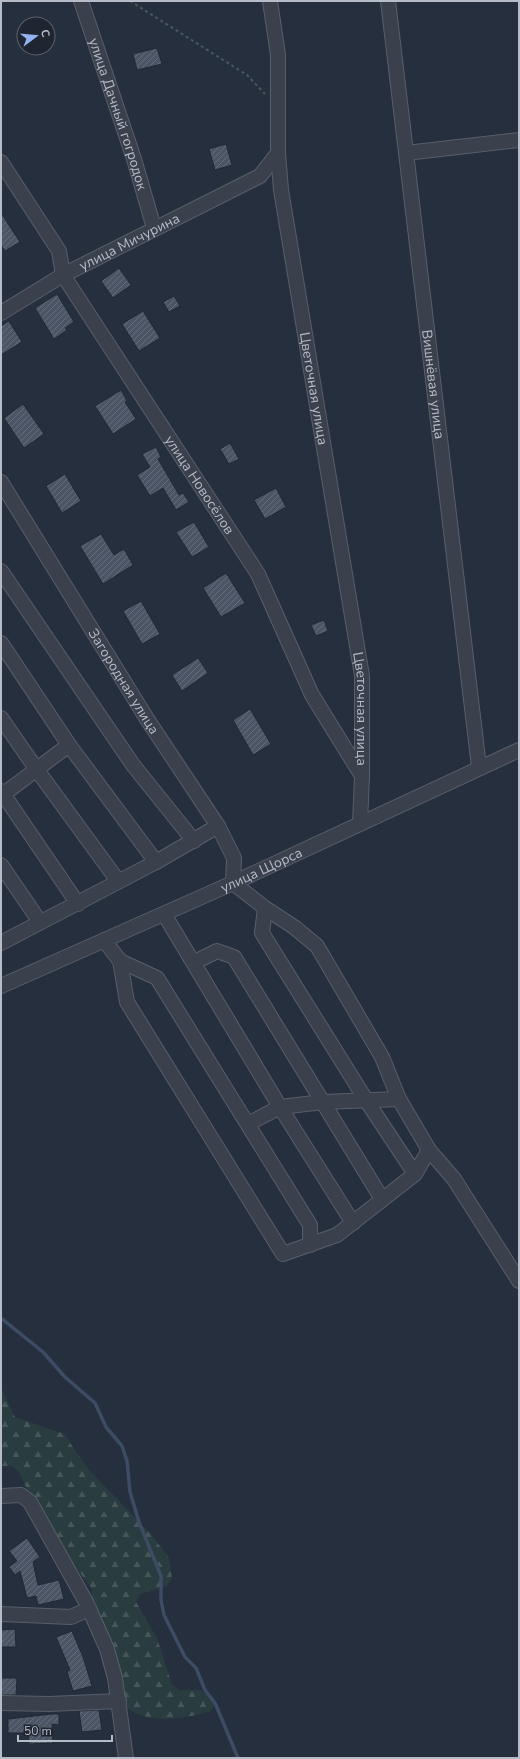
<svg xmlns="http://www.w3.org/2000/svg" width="520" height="1759" viewBox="0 0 520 1759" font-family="'Nunito Sans',sans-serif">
	<defs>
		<pattern id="forest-firs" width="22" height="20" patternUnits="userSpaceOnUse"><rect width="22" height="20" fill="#293c3f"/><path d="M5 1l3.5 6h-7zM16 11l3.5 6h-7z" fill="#465659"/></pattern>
		<pattern id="building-hatch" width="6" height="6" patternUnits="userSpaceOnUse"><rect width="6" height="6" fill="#4c5565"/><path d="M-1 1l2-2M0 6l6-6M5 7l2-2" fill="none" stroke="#646c7a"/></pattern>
	</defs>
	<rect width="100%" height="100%" fill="#262f3d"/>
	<path fill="url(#forest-firs)" d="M1,1388L15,1417L64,1434L89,1470L150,1533L169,1558L172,1578L167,1586L140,1594L136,1602L157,1638L172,1685L180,1690H201L209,1696L215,1703L211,1711C181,1720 144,1726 120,1702L98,1630L91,1588L41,1520L19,1472L12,1466H1Z"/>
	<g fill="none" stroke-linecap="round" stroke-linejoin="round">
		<path stroke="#3d4b64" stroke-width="3.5" d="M1,1318L43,1352L65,1377L95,1403L106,1427L122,1446L127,1461L130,1492L139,1522L161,1576V1600L164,1615L185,1657L196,1668L205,1690L215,1703L238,1758"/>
	</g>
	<path fill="url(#building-hatch)" stroke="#212834" d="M157,48L162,64L137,70L133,54Z
		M226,144L232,165L215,170L209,149Z
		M1,213L20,242L5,251L1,245Z
		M119,268L131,285L113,298L101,281Z
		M57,294L74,322L65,328L67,330L54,339L35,308Z
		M174,296L180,306L169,312L163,302Z
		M143,311L160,338L139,351L122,324Z
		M9,321L22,342L1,355V326Z
		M121,390L127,401L125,402L136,419L113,434L95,406Z
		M23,404L44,434L24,448L4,418Z
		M230,443L239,459L229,464L220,449Z
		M156,447L161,457L158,459L179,495L183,493L189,502L176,510L163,488L150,496L137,475L150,467L142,454Z
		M65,474L81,501L62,513L46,486Z
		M276,488L286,507L265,519L254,500Z
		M194,522L209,547L192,557L176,532Z
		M101,534L114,555L124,549L133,565L103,584L80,546Z
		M226,573L245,603L221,617L203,588Z
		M141,601L160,634L142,644L123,611Z
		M324,620L328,631L316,636L311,625Z
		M198,658L208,673L182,691L172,675Z
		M250,709L271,744L253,755L233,720Z
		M27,1538L40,1557L33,1562L38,1585L59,1580L64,1599L38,1605L36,1596L27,1598L20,1571L15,1575L9,1567L17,1561L9,1551Z
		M15,1629L16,1647H1V1630Z
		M72,1631L83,1657L92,1686L73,1691L67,1672L70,1670L56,1637Z
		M1,1678H17L16,1695H1Z
		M99,1710L102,1730L82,1732L79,1711Z
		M52,1714H59V1725L52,1724L53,1743L29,1744L28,1733H8V1719Z"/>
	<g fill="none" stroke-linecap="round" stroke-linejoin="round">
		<defs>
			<g id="minor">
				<path id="s1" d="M81,1L134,159L154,228"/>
				<path id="s2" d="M270,1L278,55V153L281,190L362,676V776"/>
				<path id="s3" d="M388,1L479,767"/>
				<path d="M406,153L519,140"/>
				<path id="s4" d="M1,162L59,251L63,275L258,574L312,695L362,776L360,823"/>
				<path id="s5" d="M1,313L63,275L260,176L278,153"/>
				<path id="s6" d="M1,482L147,719L218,826L234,858L233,883L265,908L262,933L366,1100L415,1174"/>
				<path d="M1,571L133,765L194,841"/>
				<path d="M1,643L69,745L156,862"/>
				<path d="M1,718L37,770L118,881"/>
				<path d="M1,791L78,904"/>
				<path d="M1,796L69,745"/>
				<path d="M1,865L40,922"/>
				<path d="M164,914L280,1107L353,1223"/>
				<path d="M104,940L120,961L127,1002L283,1254L337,1235L415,1174L429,1150L399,1099L382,1057L317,946L294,927L265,908"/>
				<path d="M1,943L156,862L218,826"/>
				<path d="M120,961L157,978L310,1225V1245"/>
				<path d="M195,962L217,951L234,957L382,1199"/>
				<path id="s7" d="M1,986L233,883L519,750"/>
				<path d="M248,1124L280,1107L323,1102L399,1099"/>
				<path d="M429,1150L454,1179L519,1281"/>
				<path d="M1,1496L21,1495L30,1502L86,1602L107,1649L115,1678L126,1758"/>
				<path d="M1,1614L71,1617L89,1609"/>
				<path d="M1,1703L49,1704L119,1701"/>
			</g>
		</defs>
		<use href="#minor" stroke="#585f6b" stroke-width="16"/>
		<path stroke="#48595d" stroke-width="2" stroke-dasharray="3 3" stroke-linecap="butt" d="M130,1L247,75L265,94"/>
		<use href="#minor" stroke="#3a414d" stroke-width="14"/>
	</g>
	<g text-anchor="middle" stroke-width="3" stroke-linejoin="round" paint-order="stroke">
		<g font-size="14" fill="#b6bcc8" stroke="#1f2632">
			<text dy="5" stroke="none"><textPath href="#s1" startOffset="119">улица Дачный гогродок</textPath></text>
			<text dy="5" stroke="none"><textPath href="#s5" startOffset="147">улица Мичурина</textPath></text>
			<text dy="5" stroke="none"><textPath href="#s3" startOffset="386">Вишнёвая улица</textPath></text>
			<text dy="5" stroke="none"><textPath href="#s2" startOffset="391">Цветочная улица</textPath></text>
			<text dy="5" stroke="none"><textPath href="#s4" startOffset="381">улица Новосёлов</textPath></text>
			<text dy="5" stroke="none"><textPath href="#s6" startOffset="234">Загородная улица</textPath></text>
			<text dy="5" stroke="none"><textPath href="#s2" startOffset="715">Цветочная улица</textPath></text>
			<text dy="5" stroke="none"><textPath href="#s7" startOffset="285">улица Щорса</textPath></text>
		</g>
	</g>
	<rect width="520" height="1759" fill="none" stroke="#b6bcc8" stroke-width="4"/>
	<g transform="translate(36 36) rotate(74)"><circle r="19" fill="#1f2632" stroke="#5b626e"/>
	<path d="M0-3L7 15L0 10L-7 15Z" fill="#92b2f1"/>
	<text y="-6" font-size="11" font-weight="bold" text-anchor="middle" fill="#b6bcc8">С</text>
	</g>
	<path d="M18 1735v6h94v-6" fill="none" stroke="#b6bcc8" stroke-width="2"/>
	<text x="24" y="1735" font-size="12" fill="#b6bcc8" stroke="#1f2632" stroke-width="3" paint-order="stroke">50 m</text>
</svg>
